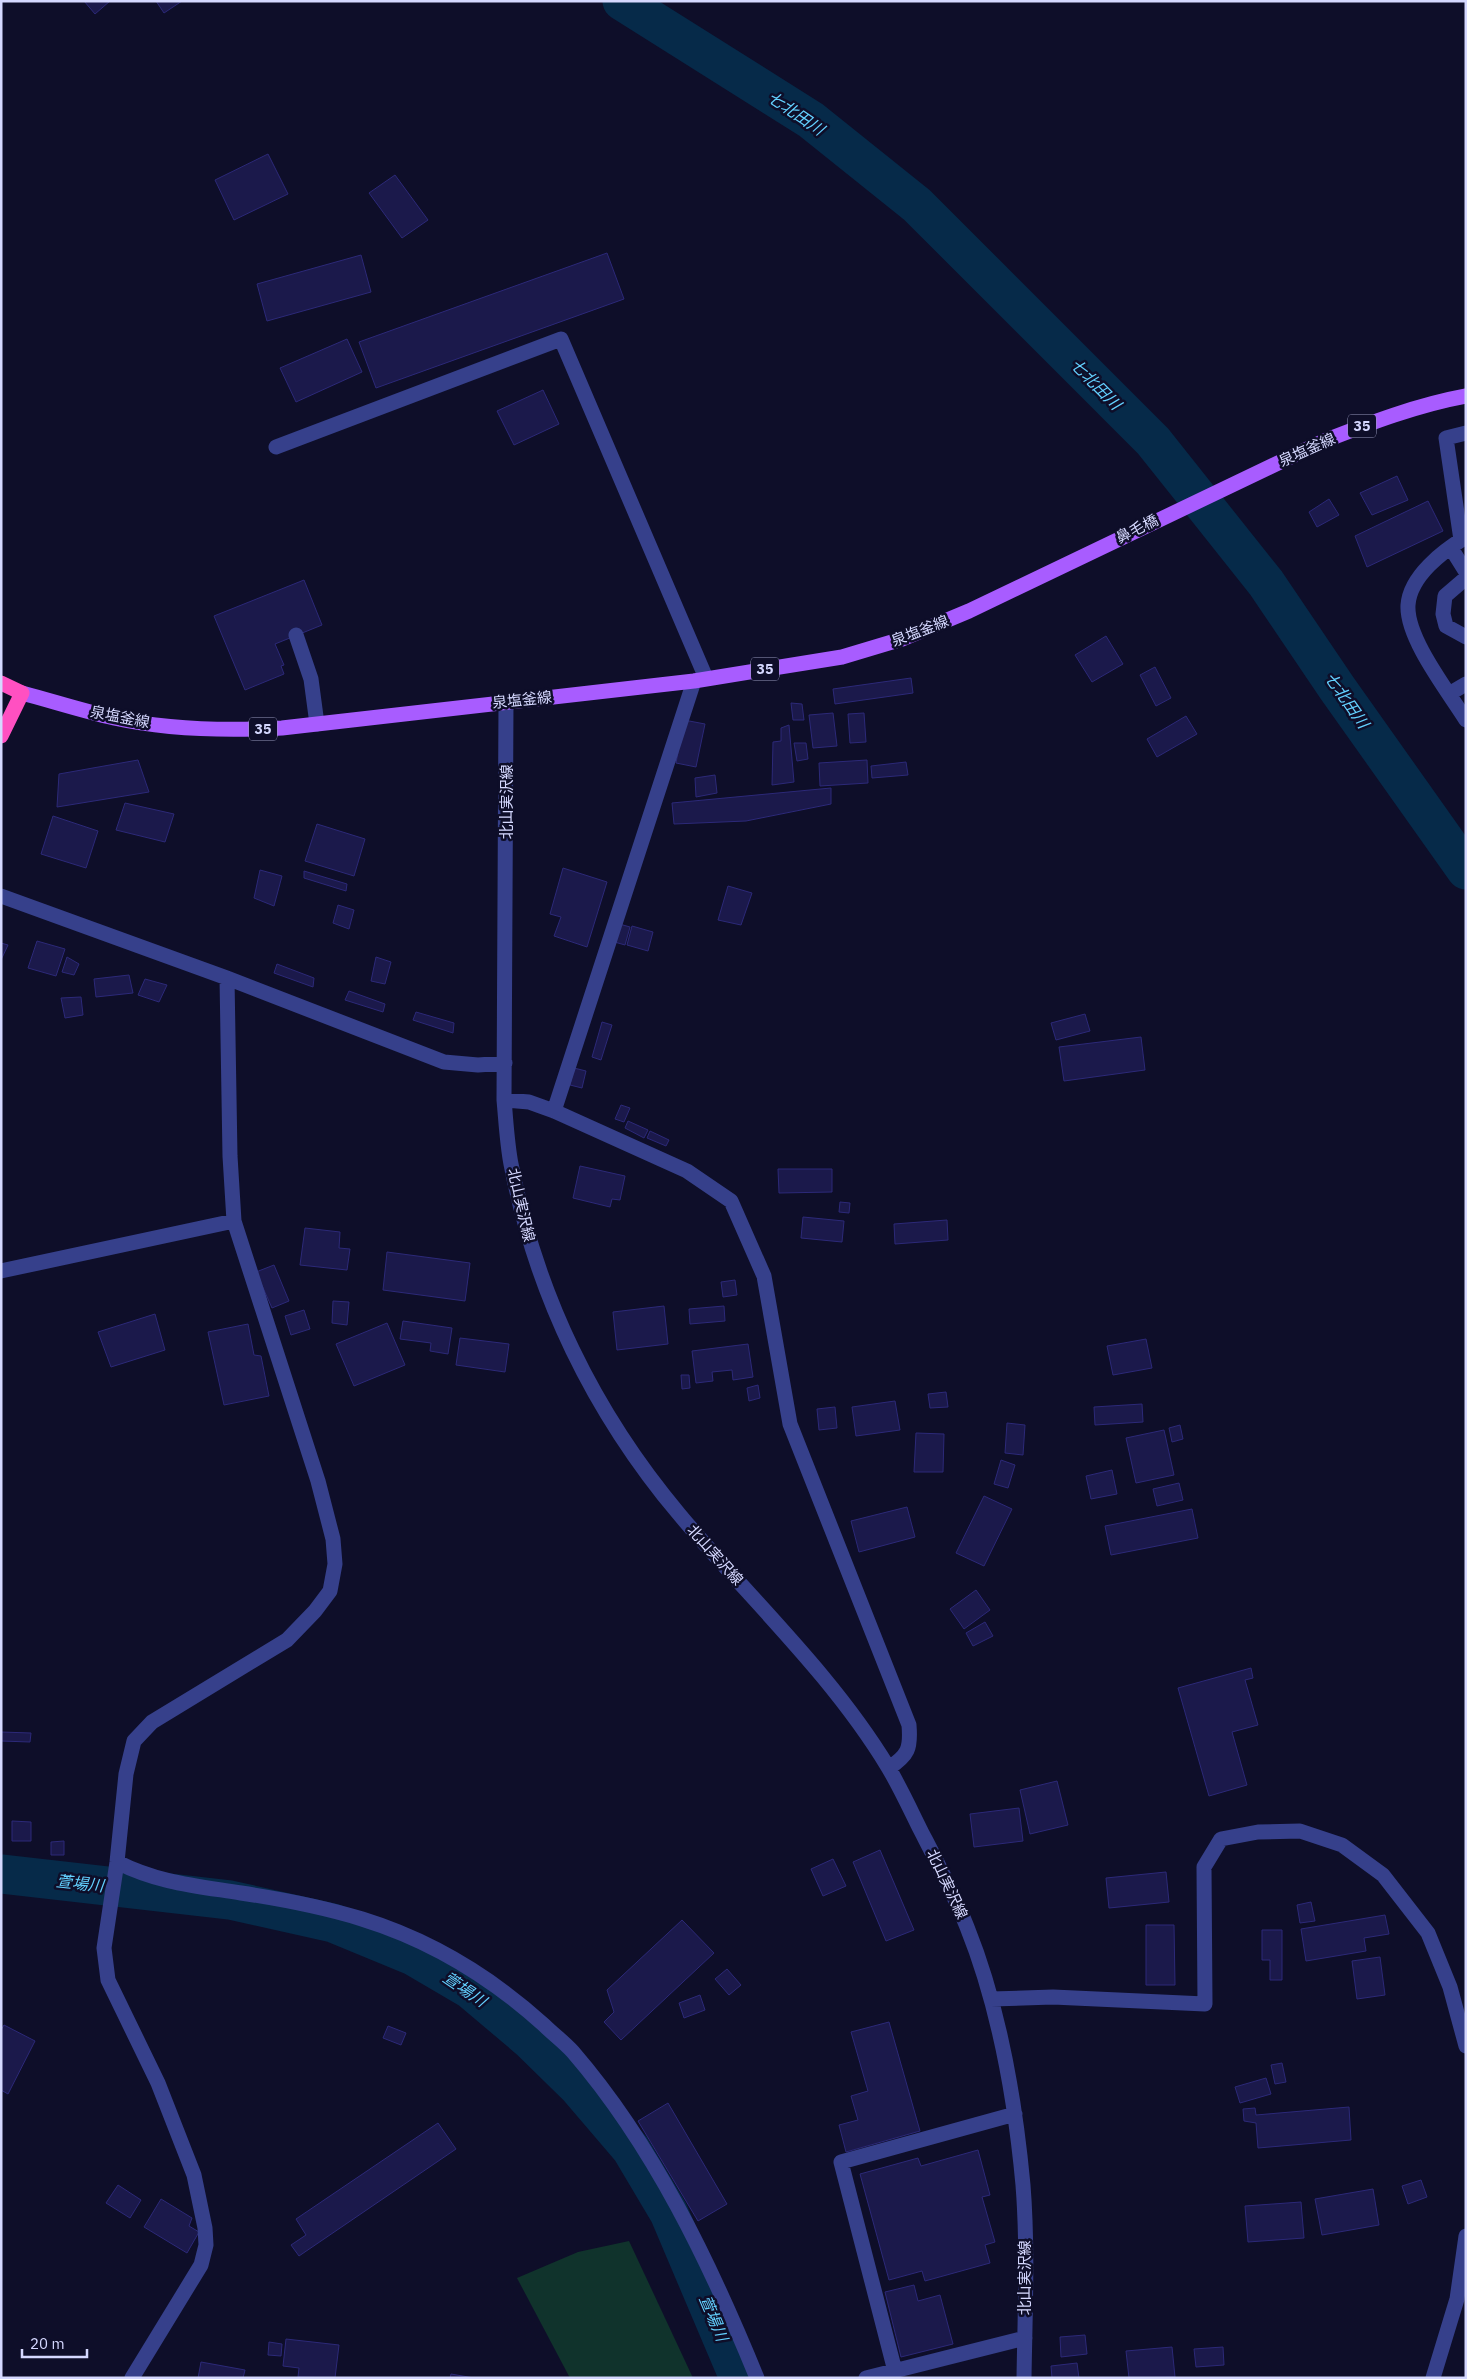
<svg xmlns="http://www.w3.org/2000/svg" width="1467" height="2379" viewBox="0 0 1467 2379" font-family="'IBM Plex Sans','Noto Sans JP',sans-serif">
	<rect width="100%" height="100%" fill="#0e0e29"/>
	<path fill="#10332c" d="M629,2241L693,2378H570L517,2278L578,2252Z"/>
	<g fill="none" stroke-linecap="round" stroke-linejoin="round">
		<path stroke="#062a49" stroke-width="39" d="M622,1L811,120L917,205L1153,441L1266,583L1337,688L1466,870
			M1,1874L230,1900L333,1923L413,1956L471,1990L530,2040L578,2087L631,2149L669,2213L739,2378"/>
	</g>
	<path fill="#1b194b" stroke="#2c2978" d="M84,1H110L95,14Z
		M156,1H182L164,13Z
		M268,154L288,194L234,220L215,180Z
		M395,175L428,220L402,238L369,193Z
		M607,253L624,299L376,388L359,342Z
		M361,255L371,292L267,321L257,284Z
		M347,339L362,372L296,402L280,368Z
		M543,390L559,424L514,445L497,411Z
		M1397,476L1408,500L1372,515L1360,493Z
		M1329,499L1339,515L1317,527L1309,512Z
		M1428,501L1443,531L1367,567L1355,536Z
		M304,580L322,625L275,644L284,665L281,666L284,674L245,690L214,616Z
		M1106,636L1123,664L1092,682L1075,655Z
		M1155,667L1171,698L1156,706L1140,675Z
		M911,678L913,693L835,704L833,689Z
		M791,703L802,704L804,720H793Z
		M833,713L837,746L813,748L809,715Z
		M864,713L866,742L850,743L848,714Z
		M1186,716L1197,734L1157,757L1147,739Z
		M684,720L705,724L696,767L676,763Z
		M789,725L794,782L772,785L773,742L781,741V728Z
		M794,743H806L808,759L797,761Z
		M138,760L149,792L57,807L59,774Z
		M867,760L868,783L820,786L819,763Z
		M906,762L908,775L872,778L871,766Z
		M715,775L717,793L696,797L695,778Z
		M831,788V804L746,821L674,824L672,803Z
		M125,803L174,814L165,842L116,830Z
		M53,816L98,831L86,868L41,854Z
		M317,824L365,839L354,876L305,861Z
		M563,868L607,882L587,947L554,936L561,917L550,914Z
		M260,870L282,876L274,906L254,898Z
		M304,871L347,884L346,891L304,878Z
		M728,886L752,893L741,925L718,920Z
		M338,905L354,910L349,929L333,923Z
		M616,923L630,927L625,945L611,941Z
		M632,926L653,932L648,951L627,945Z
		M37,941L65,949L56,976L28,968Z
		M1,943L8,945L1,960Z
		M67,957L79,964L74,975L62,972Z
		M376,957L391,962L385,984L371,981Z
		M277,964L314,978L313,987L274,973Z
		M129,975L133,993L96,997L94,979Z
		M145,979L167,985L159,1002L138,995Z
		M349,991L385,1004L383,1012L345,1000Z
		M81,997L83,1015L65,1018L61,998Z
		M416,1012L454,1023L453,1033L413,1020Z
		M1085,1014L1090,1031L1056,1040L1051,1023Z
		M602,1022L612,1025L601,1060L592,1057Z
		M1141,1037L1145,1070L1064,1081L1059,1047Z
		M574,1068L586,1071L582,1088L570,1085Z
		M621,1105L630,1108L624,1122L615,1119Z
		M628,1121L648,1130L644,1138L625,1128Z
		M650,1131L669,1140L666,1146L647,1138Z
		M580,1166L625,1176L620,1200L612,1199L610,1207L573,1198Z
		M778,1169H832V1192L779,1193Z
		M840,1202L850,1203L849,1213L839,1212Z
		M803,1217L844,1221L842,1242L801,1238Z
		M947,1220L948,1240L895,1244L894,1224Z
		M305,1228L340,1232L339,1248L350,1249L347,1270L300,1265Z
		M387,1252L470,1263L465,1301L383,1290Z
		M274,1265L289,1301L272,1308L256,1272Z
		M735,1280L737,1295L723,1297L721,1282Z
		M333,1301L349,1302L347,1325L332,1323Z
		M664,1306L668,1344L617,1350L613,1312Z
		M724,1306L725,1321L690,1324L689,1309Z
		M304,1310L310,1329L291,1335L285,1316Z
		M155,1314L165,1350L111,1367L98,1332Z
		M403,1321L452,1328L448,1354L430,1351L431,1343L400,1339Z
		M387,1323L405,1365L354,1386L336,1344Z
		M248,1324L254,1355L261,1356L269,1396L224,1405L208,1332Z
		M460,1338L509,1344L505,1372L456,1365Z
		M1146,1339L1152,1368L1113,1375L1107,1346Z
		M748,1344L753,1377L733,1380L732,1370L712,1372L713,1381L696,1383L692,1351Z
		M681,1375H689L690,1388L682,1389Z
		M758,1385L760,1398L749,1401L747,1388Z
		M946,1392L948,1407L930,1408L928,1394Z
		M895,1401L900,1430L856,1436L852,1407Z
		M1142,1404L1143,1422L1095,1425L1094,1407Z
		M835,1407L837,1428L819,1430L817,1409Z
		M1007,1423L1025,1425L1023,1455L1005,1453Z
		M1180,1425L1183,1439L1172,1442L1169,1428Z
		M1164,1430L1174,1475L1136,1483L1126,1438Z
		M916,1433L944,1434L943,1472H914Z
		M1001,1460L1015,1465L1008,1488L994,1484Z
		M1112,1470L1117,1494L1091,1499L1086,1476Z
		M1179,1483L1183,1500L1157,1506L1153,1489Z
		M984,1496L1012,1509L984,1566L956,1553Z
		M907,1507L915,1537L859,1552L851,1521Z
		M1192,1509L1198,1538L1111,1555L1105,1526Z
		M976,1590L990,1610L964,1629L950,1609Z
		M985,1622L993,1636L973,1646L966,1633Z
		M1251,1668L1253,1678L1245,1680L1258,1725L1232,1732L1247,1785L1209,1796L1178,1688Z
		M1,1732L31,1733L30,1742L1,1741Z
		M1057,1781L1068,1825L1030,1834L1020,1790Z
		M1019,1808L1023,1841L974,1847L970,1814Z
		M12,1821L31,1822V1841H12Z
		M64,1841V1855H51V1842Z
		M880,1850L914,1930L886,1941L853,1862Z
		M833,1859L846,1886L823,1896L811,1869Z
		M1166,1872L1169,1902L1109,1908L1106,1878Z
		M1311,1902L1315,1921L1300,1923L1297,1905Z
		M1385,1915L1389,1934L1364,1938L1366,1951L1306,1961L1301,1929Z
		M682,1920L714,1953L621,2040L604,2022L614,2012L607,1990Z
		M1146,1925H1174L1175,1985H1146Z
		M1262,1930H1282V1980H1270V1960H1262Z
		M1380,1957L1385,1995L1357,1999L1352,1961Z
		M727,1969L741,1985L729,1995L715,1979Z
		M700,1995L705,2010L684,2018L679,2003Z
		M889,2022L920,2131L846,2152L839,2125L858,2120L851,2096L868,2091L851,2032Z
		M4,2025L35,2041L8,2094L1,2090V2030Z
		M388,2026L406,2033L401,2045L383,2038Z
		M1282,2063L1286,2082L1275,2084L1271,2065Z
		M1266,2078L1271,2094L1240,2103L1235,2087Z
		M668,2103L727,2204L698,2221L638,2121Z
		M1349,2107L1351,2140L1258,2148L1256,2123L1244,2121L1243,2109L1255,2108L1256,2115Z
		M438,2123L456,2149L299,2256L291,2245L306,2235L296,2219Z
		M978,2150L990,2195L982,2197L995,2242L985,2245L990,2263L925,2281L922,2271L889,2280L860,2174L918,2158L921,2166Z
		M1421,2180L1427,2197L1408,2204L1402,2186Z
		M118,2185L141,2200L130,2218L106,2203Z
		M1373,2189L1379,2225L1322,2235L1315,2199Z
		M161,2199L192,2218L189,2226L199,2232L187,2253L144,2227Z
		M1301,2202L1304,2238L1248,2242L1245,2206Z
		M914,2285L918,2301L940,2295L953,2344L901,2357L885,2292Z
		M1085,2335L1087,2354L1061,2357L1060,2337Z
		M286,2339L339,2345L335,2378L298,2377L299,2368L283,2366Z
		M269,2342L282,2344L281,2356L268,2355Z
		M1172,2347L1175,2377L1129,2378L1126,2351Z
		M1223,2347L1224,2365L1196,2367L1194,2349Z
		M201,2362L245,2370L243,2378H198Z
		M1077,2363L1079,2378H1052L1051,2366Z
		M451,2374L474,2378H450Z"/>
	<g fill="none" stroke-linecap="round" stroke-linejoin="round">
		<path stroke="#36408b" stroke-width="15" d="M276,447L561,339L706,678
			M1466,537C1443,551 1410,576 1408,605C1406,638 1448,691 1466,720
			M1461,540L1446,438L1466,433
			M1451,548L1466,572
			M1466,578L1445,596L1443,614L1446,626L1466,637
			M296,635L311,679L317,724
			M1449,694L1466,684
			M506,702L504,1100C506,1121 507,1143 511,1164C536,1294 594,1413 679,1514C749,1598 831,1673 888,1767C900,1787 910,1809 921,1831C937,1862 954,1894 967,1927C1000,2009 1015,2098 1023,2185C1028,2249 1025,2313 1024,2378
			M1,896L227,978L444,1062L478,1065L505,1063
			M504,1100L529,1102L554,1111L687,1171L731,1201L764,1276L790,1424L909,1725C911,1749 908,1755 889,1768
			M554,1111L694,681
			M1,1271L234,1221
			M117,1862C158,1883 197,1886 241,1893C281,1899 323,1907 362,1919C430,1940 491,1977 544,2025C553,2034 564,2042 573,2052C654,2146 710,2263 757,2378
			M991,1999L1053,1997L1205,2004L1204,1867L1221,1839L1258,1832L1300,1831L1342,1845L1383,1875L1428,1933L1450,1987L1466,2046
			M895,2371L841,2162L1015,2114
			M132,2378L201,2265L206,2245L205,2228L194,2175L158,2083L108,1980L104,1948L117,1862L126,1774L134,1741L152,1722L287,1640L315,1611L330,1591L335,1564L333,1539L318,1481L234,1221L230,1156L227,978
			M866,2378L1025,2338
			M1433,2378L1457,2299L1466,2236"/>
		<path stroke="#a85cff" stroke-width="15" d="M22,693C52,701 83,711 114,718C169,730 226,731 282,728L694,681L842,657L902,639L969,611L1324,441C1370,423 1417,405 1466,396"/>
		<path stroke="#ff50c1" stroke-width="15" d="M1,683L22,693L1,736"/>
	</g>
	<g text-anchor="middle" stroke-width="5" stroke-linejoin="round" paint-order="stroke">
		<g fill="#0e0e29" stroke="#999bbf" stroke-width="1">
			<rect x="1348" y="414.5" width="28" height="23" rx="4"/>
			<rect x="751" y="657.5" width="28" height="23" rx="4"/>
			<rect x="249" y="717.5" width="28" height="23" rx="4"/>
		</g>
		<g font-size="14" font-weight="bold" fill="#d5d8ff">
			<text x="1362" y="431">35</text>
			<text x="765" y="674">35</text>
			<text x="263" y="734">35</text>
		</g>
		<g font-size="15" fill="#d5d8ff" stroke="#0e0e29">
			<text transform="translate(1307 450) rotate(-24)" y="5">泉塩釜線</text>
			<text transform="translate(1137 529) rotate(-26)" y="5">鼻毛橋</text>
			<text transform="translate(920 631) rotate(-21)" y="5">泉塩釜線</text>
			<text transform="translate(522 700) rotate(-6)" y="5">泉塩釜線</text>
			<text transform="translate(120 717) rotate(11)" y="5">泉塩釜線</text>
			<text transform="translate(507 802) rotate(-90)" y="5">北山実沢線</text>
			<text transform="translate(521 1205) rotate(77)" y="5">北山実沢線</text>
			<text transform="translate(715 1555) rotate(48)" y="5">北山実沢線</text>
			<text transform="translate(947 1884) rotate(65)" y="5">北山実沢線</text>
			<text transform="translate(1025 2278) rotate(-90)" y="5">北山実沢線</text>
		</g>
		<g font-size="16" font-style="italic" fill="#63d1ff" stroke="#0e0e29">
			<text transform="translate(796 113) rotate(34)" y="6">七北田川</text>
			<text transform="translate(1096 384) rotate(45)" y="6">七北田川</text>
			<text transform="translate(1347 700) rotate(55)" y="6">七北田川</text>
			<text transform="translate(80 1883) rotate(6)" y="6">萱場川</text>
			<text transform="translate(465 1989) rotate(34)" y="6">萱場川</text>
			<text transform="translate(714 2318) rotate(67)" y="6">萱場川</text>
		</g>
	</g>
	<rect width="1467" height="2379" fill="none" stroke="#d5d8ff" stroke-width="5"/>
	<path d="M22 2349v8h65v-8" fill="none" stroke="#d5d8ff" stroke-width="2.5"/>
	<text x="30" y="2349" font-size="15" fill="#d5d8ff" stroke="#0e0e29" stroke-width="4" paint-order="stroke">20 m</text>
</svg>
